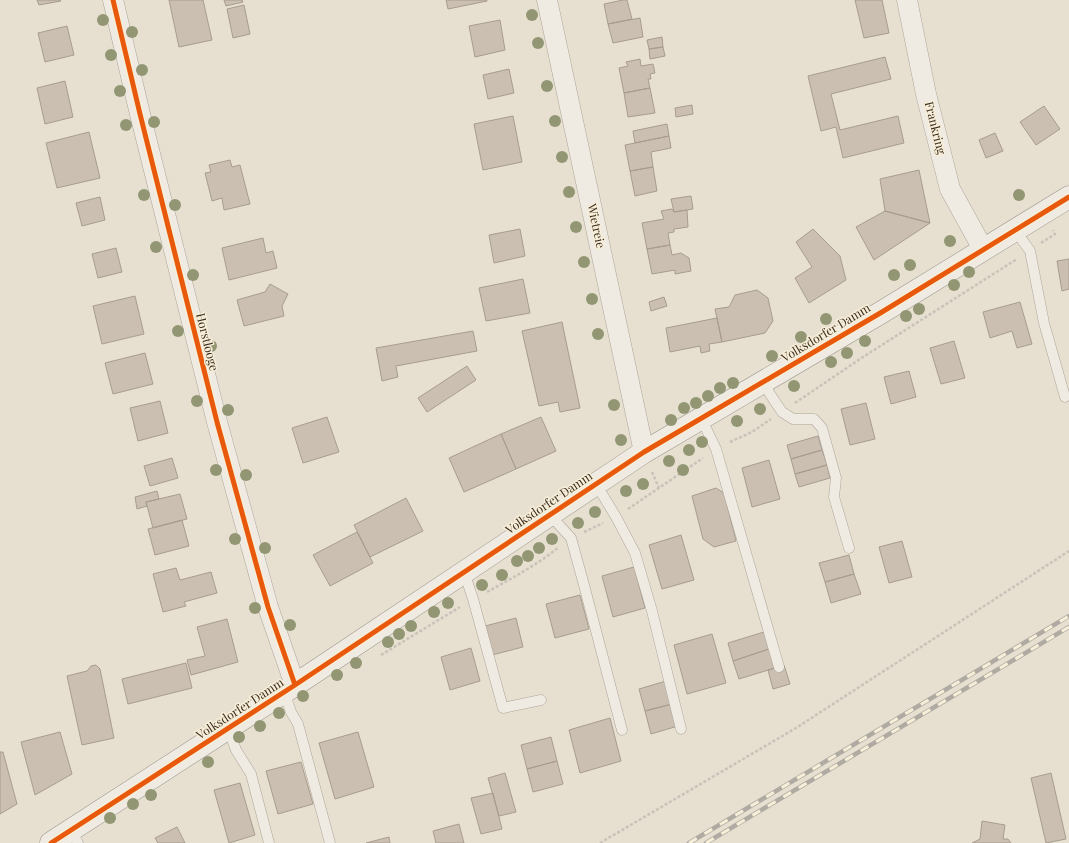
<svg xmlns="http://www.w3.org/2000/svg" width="1069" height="843" viewBox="0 0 1069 843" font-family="'Playfair Display',serif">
	<rect width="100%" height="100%" fill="#e7e0d1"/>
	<path fill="#cbbfb2" stroke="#a89c90" d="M37,0H60L61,1L39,5Z
		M169,0H203L212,40L179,47Z
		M224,0H242L243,2L226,6Z
		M446,0H487V1L448,9Z
		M623,0H627L632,19L608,24L604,4Z
		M855,0H882L889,33L864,38Z
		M244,5L250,34L233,38L227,9Z
		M640,18L643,37L613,43L608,24Z
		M500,20L505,50L475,57L469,26Z
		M67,26L74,55L45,62L38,33Z
		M662,37L663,47L649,49L647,40Z
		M663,47L665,56L650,59L649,49Z
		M885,57L891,79L831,94L840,130L898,116L904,143L843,158L836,127L821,131L808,76Z
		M640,59L641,66L653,64L655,73L650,74L651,79H648L650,88L624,93L619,68L628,66L626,62Z
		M509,69L514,93L488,99L483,75Z
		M65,81L73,117L45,124L37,88Z
		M650,88L655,113L628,117L624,93Z
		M692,105L693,114L676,117L675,108Z
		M1044,106L1060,129L1036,145L1020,122Z
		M513,116L522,162L483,170L474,124Z
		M667,124L669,136L635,143L633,131Z
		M89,132L100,178L57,188L46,143Z
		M995,133L1003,151L986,158L979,140Z
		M669,136L671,148L651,152L653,167L630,171L625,145Z
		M230,160L232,167L240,165L250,204L224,210L222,198L212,201L205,173L211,172L209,165Z
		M653,167L657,191L635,196L630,171Z
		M919,170L930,223L885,211L880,179Z
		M691,196L693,209L674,212L671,199Z
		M100,197L105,220L82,226L76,203Z
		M672,209L674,212L687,210L688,227L674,229V232L668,233L670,245L647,249L642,223L664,219L661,211Z
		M885,211L930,223L874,260L856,227Z
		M520,229L525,256L494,263L489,235Z
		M813,229L840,256L846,280L809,303L795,278L812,267L796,242Z
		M263,238L266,253L273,251L277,268L229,280L222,248Z
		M670,245L672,255L681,253L689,258L691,271L675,274V270L652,274L647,249Z
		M116,248L122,272L98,278L92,254Z
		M1069,259V289L1062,291L1057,261Z
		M523,279L530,313L486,321L479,288Z
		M270,284L288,294L282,306L284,316L244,326L237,300L265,292Z
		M757,290L768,298L773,321L765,333L722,342L715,309L729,307L735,295Z
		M135,296L144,334L102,344L93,306Z
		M664,297L667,306L651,311L649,302Z
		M1020,302L1032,344L1017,348L1012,331L990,338L983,312Z
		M717,318L722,342L709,344L710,351L701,353L700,346L670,352L666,328Z
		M562,322L580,408L560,412L558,402L539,406L522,331Z
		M473,331L477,351L396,366L398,377L382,381L376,348Z
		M954,341L965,378L941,384L930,348Z
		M145,353L153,384L113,394L105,363Z
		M467,366L476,380L427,412L418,398Z
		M909,371L916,397L891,404L884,377Z
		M160,401L168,433L138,441L130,408Z
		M866,403L875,439L850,445L841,409Z
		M327,417L339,452L303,463L292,428Z
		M541,417L556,451L516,469L501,434Z
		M501,434L516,469L464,492L449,458Z
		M818,436L822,450L791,459L787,445Z
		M822,450L827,465L795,474L791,459Z
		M172,458L178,478L150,486L144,466Z
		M769,460L780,499L752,507L742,468Z
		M827,465L830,478L799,487L795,474Z
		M716,488L724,493L736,541L714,547L703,539L692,496Z
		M157,491L159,499L146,502L147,506L137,509L135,497Z
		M180,494L187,519L153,528L146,502Z
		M406,498L423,531L370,557L354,525Z
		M182,520L189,546L155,555L148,529Z
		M357,532L373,563L330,586L313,555Z
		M681,535L694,580L662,589L649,545Z
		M902,541L912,577L889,583L879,547Z
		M849,555L854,574L825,582L819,563Z
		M634,567L645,608L613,617L602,576Z
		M176,568L180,580L211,572L217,593L184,602L186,606L163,612L153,574Z
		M854,574L861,594L831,603L825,582Z
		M580,595L589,629L555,638L546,604Z
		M516,618L523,647L492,655L485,626Z
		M227,619L238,662L191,675L187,660L205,656L197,627Z
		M764,632L769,649L733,661L728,643Z
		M712,634L726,683L687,694L674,645Z
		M471,648L480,681L450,690L441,657Z
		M769,649L775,668L739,679L733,661Z
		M186,663L192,688L128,704L122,679Z
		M96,665L100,669L114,738L82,745L67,676L87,671L91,666Z
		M784,665L790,684L773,689L768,670Z
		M666,681L672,704L645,711L639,689Z
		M672,704L678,726L651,734L645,711Z
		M610,718L621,761L580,773L569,730Z
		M60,732L72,774L35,795L21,742Z
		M358,732L374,787L335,799L319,743Z
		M551,737L557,761L527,769L521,745Z
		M0,752H3L17,804L0,814Z
		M557,761L563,784L533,792L527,769Z
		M301,762L313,804L278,814L266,771Z
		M505,773L516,812L499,816L488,778Z
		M1051,773L1066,839L1046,843L1031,778Z
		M240,783L255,835L229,843L214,790Z
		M493,793L502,829L481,834L471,798Z
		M982,821L1005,825L1003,839H1008L1011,843H972L980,839Z
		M459,824L464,843H436L433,831Z
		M177,827L185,843H158L155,838Z
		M389,837L390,843H366Z"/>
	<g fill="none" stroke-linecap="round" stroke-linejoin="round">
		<defs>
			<path id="service" d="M1015,230L1030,251L1044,323L1065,397
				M762,382L782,412L793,419H814L822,428L836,478L834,497L849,548
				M701,418L716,449L779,667
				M596,484L616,517L635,553L652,611L681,729
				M550,515L571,538L584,585L622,730
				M464,572L473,599L503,708L541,700
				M284,692L291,712L298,724L330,843
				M228,728L236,750L251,774L269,843
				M71,830L78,843"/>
			<path id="minor" d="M113,0L140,114L217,422L268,607L295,685
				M547,0L644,452
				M907,0L926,94L950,189L983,249"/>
			<path id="secondary" d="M51,843L295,685L644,452L882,312L1069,197"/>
		</defs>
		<use href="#service" stroke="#ada599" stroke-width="11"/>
		<use href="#minor" stroke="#ada599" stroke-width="21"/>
		<use href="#secondary" stroke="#9c958a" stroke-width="23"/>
		<path stroke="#c8c2b9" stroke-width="2.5" stroke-dasharray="3 2" stroke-linecap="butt" d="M1041,243L1055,234L1053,230
			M795,403L863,357L1017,259
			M730,442L752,432L771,419
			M652,472L659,488
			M628,509L703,458
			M584,532L603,523
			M487,592C512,578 537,565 559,547
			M381,655L460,607
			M600,843L796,728L1069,551"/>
		<use href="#service" stroke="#efebe3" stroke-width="10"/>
		<use href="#minor" stroke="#efebe3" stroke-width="20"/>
		<use href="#secondary" stroke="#efebe3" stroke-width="22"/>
		<defs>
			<path id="rail" d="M689,843L1069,616
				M706,843L1069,627"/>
		</defs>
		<use href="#rail" stroke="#afaaa2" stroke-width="4.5"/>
		<use href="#rail" stroke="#f7eed8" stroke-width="3" stroke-dasharray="9" stroke-linecap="butt"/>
		<defs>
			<path id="cycleway" d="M113,0L140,114L217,422L268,607L295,685
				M51,843L295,685L644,452L882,312L1069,197"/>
		</defs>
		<use href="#cycleway" stroke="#f7eed8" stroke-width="8"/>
		<use href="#cycleway" stroke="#e8590c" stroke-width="5"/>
	</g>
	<g fill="#929673">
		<circle cx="532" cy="15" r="6"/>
		<circle cx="103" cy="20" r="6"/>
		<circle cx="132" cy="32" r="6"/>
		<circle cx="538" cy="43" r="6"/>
		<circle cx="111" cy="55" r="6"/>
		<circle cx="142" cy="70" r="6"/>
		<circle cx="547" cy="86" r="6"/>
		<circle cx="120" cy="91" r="6"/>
		<circle cx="555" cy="121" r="6"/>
		<circle cx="154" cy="122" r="6"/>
		<circle cx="126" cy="125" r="6"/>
		<circle cx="562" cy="157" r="6"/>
		<circle cx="569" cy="192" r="6"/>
		<circle cx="144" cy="195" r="6"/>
		<circle cx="1019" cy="195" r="6"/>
		<circle cx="175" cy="205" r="6"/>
		<circle cx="576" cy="227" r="6"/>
		<circle cx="950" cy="241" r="6"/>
		<circle cx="156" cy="247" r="6"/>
		<circle cx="584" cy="262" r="6"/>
		<circle cx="910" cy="265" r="6"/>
		<circle cx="969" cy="272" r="6"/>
		<circle cx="193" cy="275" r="6"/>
		<circle cx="894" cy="275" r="6"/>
		<circle cx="954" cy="285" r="6"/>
		<circle cx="592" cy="299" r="6"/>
		<circle cx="919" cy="309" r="6"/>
		<circle cx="906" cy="316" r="6"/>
		<circle cx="826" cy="319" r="6"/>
		<circle cx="178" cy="331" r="6"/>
		<circle cx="598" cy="334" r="6"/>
		<circle cx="801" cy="337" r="6"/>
		<circle cx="865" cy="341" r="6"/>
		<circle cx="211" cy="346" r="6"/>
		<circle cx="847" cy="353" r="6"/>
		<circle cx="772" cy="356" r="6"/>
		<circle cx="831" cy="362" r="6"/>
		<circle cx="733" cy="383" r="6"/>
		<circle cx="794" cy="386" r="6"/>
		<circle cx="720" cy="388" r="6"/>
		<circle cx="708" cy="396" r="6"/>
		<circle cx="197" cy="401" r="6"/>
		<circle cx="696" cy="403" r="6"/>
		<circle cx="614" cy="405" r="6"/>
		<circle cx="684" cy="408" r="6"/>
		<circle cx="760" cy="409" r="6"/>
		<circle cx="228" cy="410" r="6"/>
		<circle cx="671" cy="420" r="6"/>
		<circle cx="737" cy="421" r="6"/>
		<circle cx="621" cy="440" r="6"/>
		<circle cx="702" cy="442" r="6"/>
		<circle cx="689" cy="450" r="6"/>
		<circle cx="669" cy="461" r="6"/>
		<circle cx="216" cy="470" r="6"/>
		<circle cx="683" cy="470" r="6"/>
		<circle cx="246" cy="475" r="6"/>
		<circle cx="643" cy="484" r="6"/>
		<circle cx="626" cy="491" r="6"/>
		<circle cx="595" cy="512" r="6"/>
		<circle cx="578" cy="523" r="6"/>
		<circle cx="235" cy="539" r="6"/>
		<circle cx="552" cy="539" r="6"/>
		<circle cx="265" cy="548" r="6"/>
		<circle cx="539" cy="548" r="6"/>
		<circle cx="528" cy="556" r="6"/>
		<circle cx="517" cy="561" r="6"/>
		<circle cx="502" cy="575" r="6"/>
		<circle cx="482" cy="585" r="6"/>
		<circle cx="448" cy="603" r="6"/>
		<circle cx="255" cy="608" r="6"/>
		<circle cx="434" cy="612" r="6"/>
		<circle cx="290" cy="625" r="6"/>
		<circle cx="411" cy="626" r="6"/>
		<circle cx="399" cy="634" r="6"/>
		<circle cx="388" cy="642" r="6"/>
		<circle cx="356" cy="663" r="6"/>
		<circle cx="337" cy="675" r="6"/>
		<circle cx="303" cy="696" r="6"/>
		<circle cx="279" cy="713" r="6"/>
		<circle cx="260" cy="726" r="6"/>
		<circle cx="239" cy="737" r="6"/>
		<circle cx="208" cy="762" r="6"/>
		<circle cx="151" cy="795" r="6"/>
		<circle cx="133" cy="804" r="6"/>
		<circle cx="110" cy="818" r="6"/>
	</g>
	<g text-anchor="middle" stroke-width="3" stroke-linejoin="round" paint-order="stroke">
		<g font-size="12" fill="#3d2e20" stroke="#f7eed8">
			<text transform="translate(935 128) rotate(76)" y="4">Frankring</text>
			<text transform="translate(596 226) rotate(78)" y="4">Wietreie</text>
			<text transform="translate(826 333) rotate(-31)" y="4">Volksdorfer Damm</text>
			<text transform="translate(207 342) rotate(76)" y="4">Horstlooge</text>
			<text transform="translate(549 503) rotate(-34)" y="4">Volksdorfer Damm</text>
			<text transform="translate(240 709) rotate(-33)" y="4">Volksdorfer Damm</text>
		</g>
	</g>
</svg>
